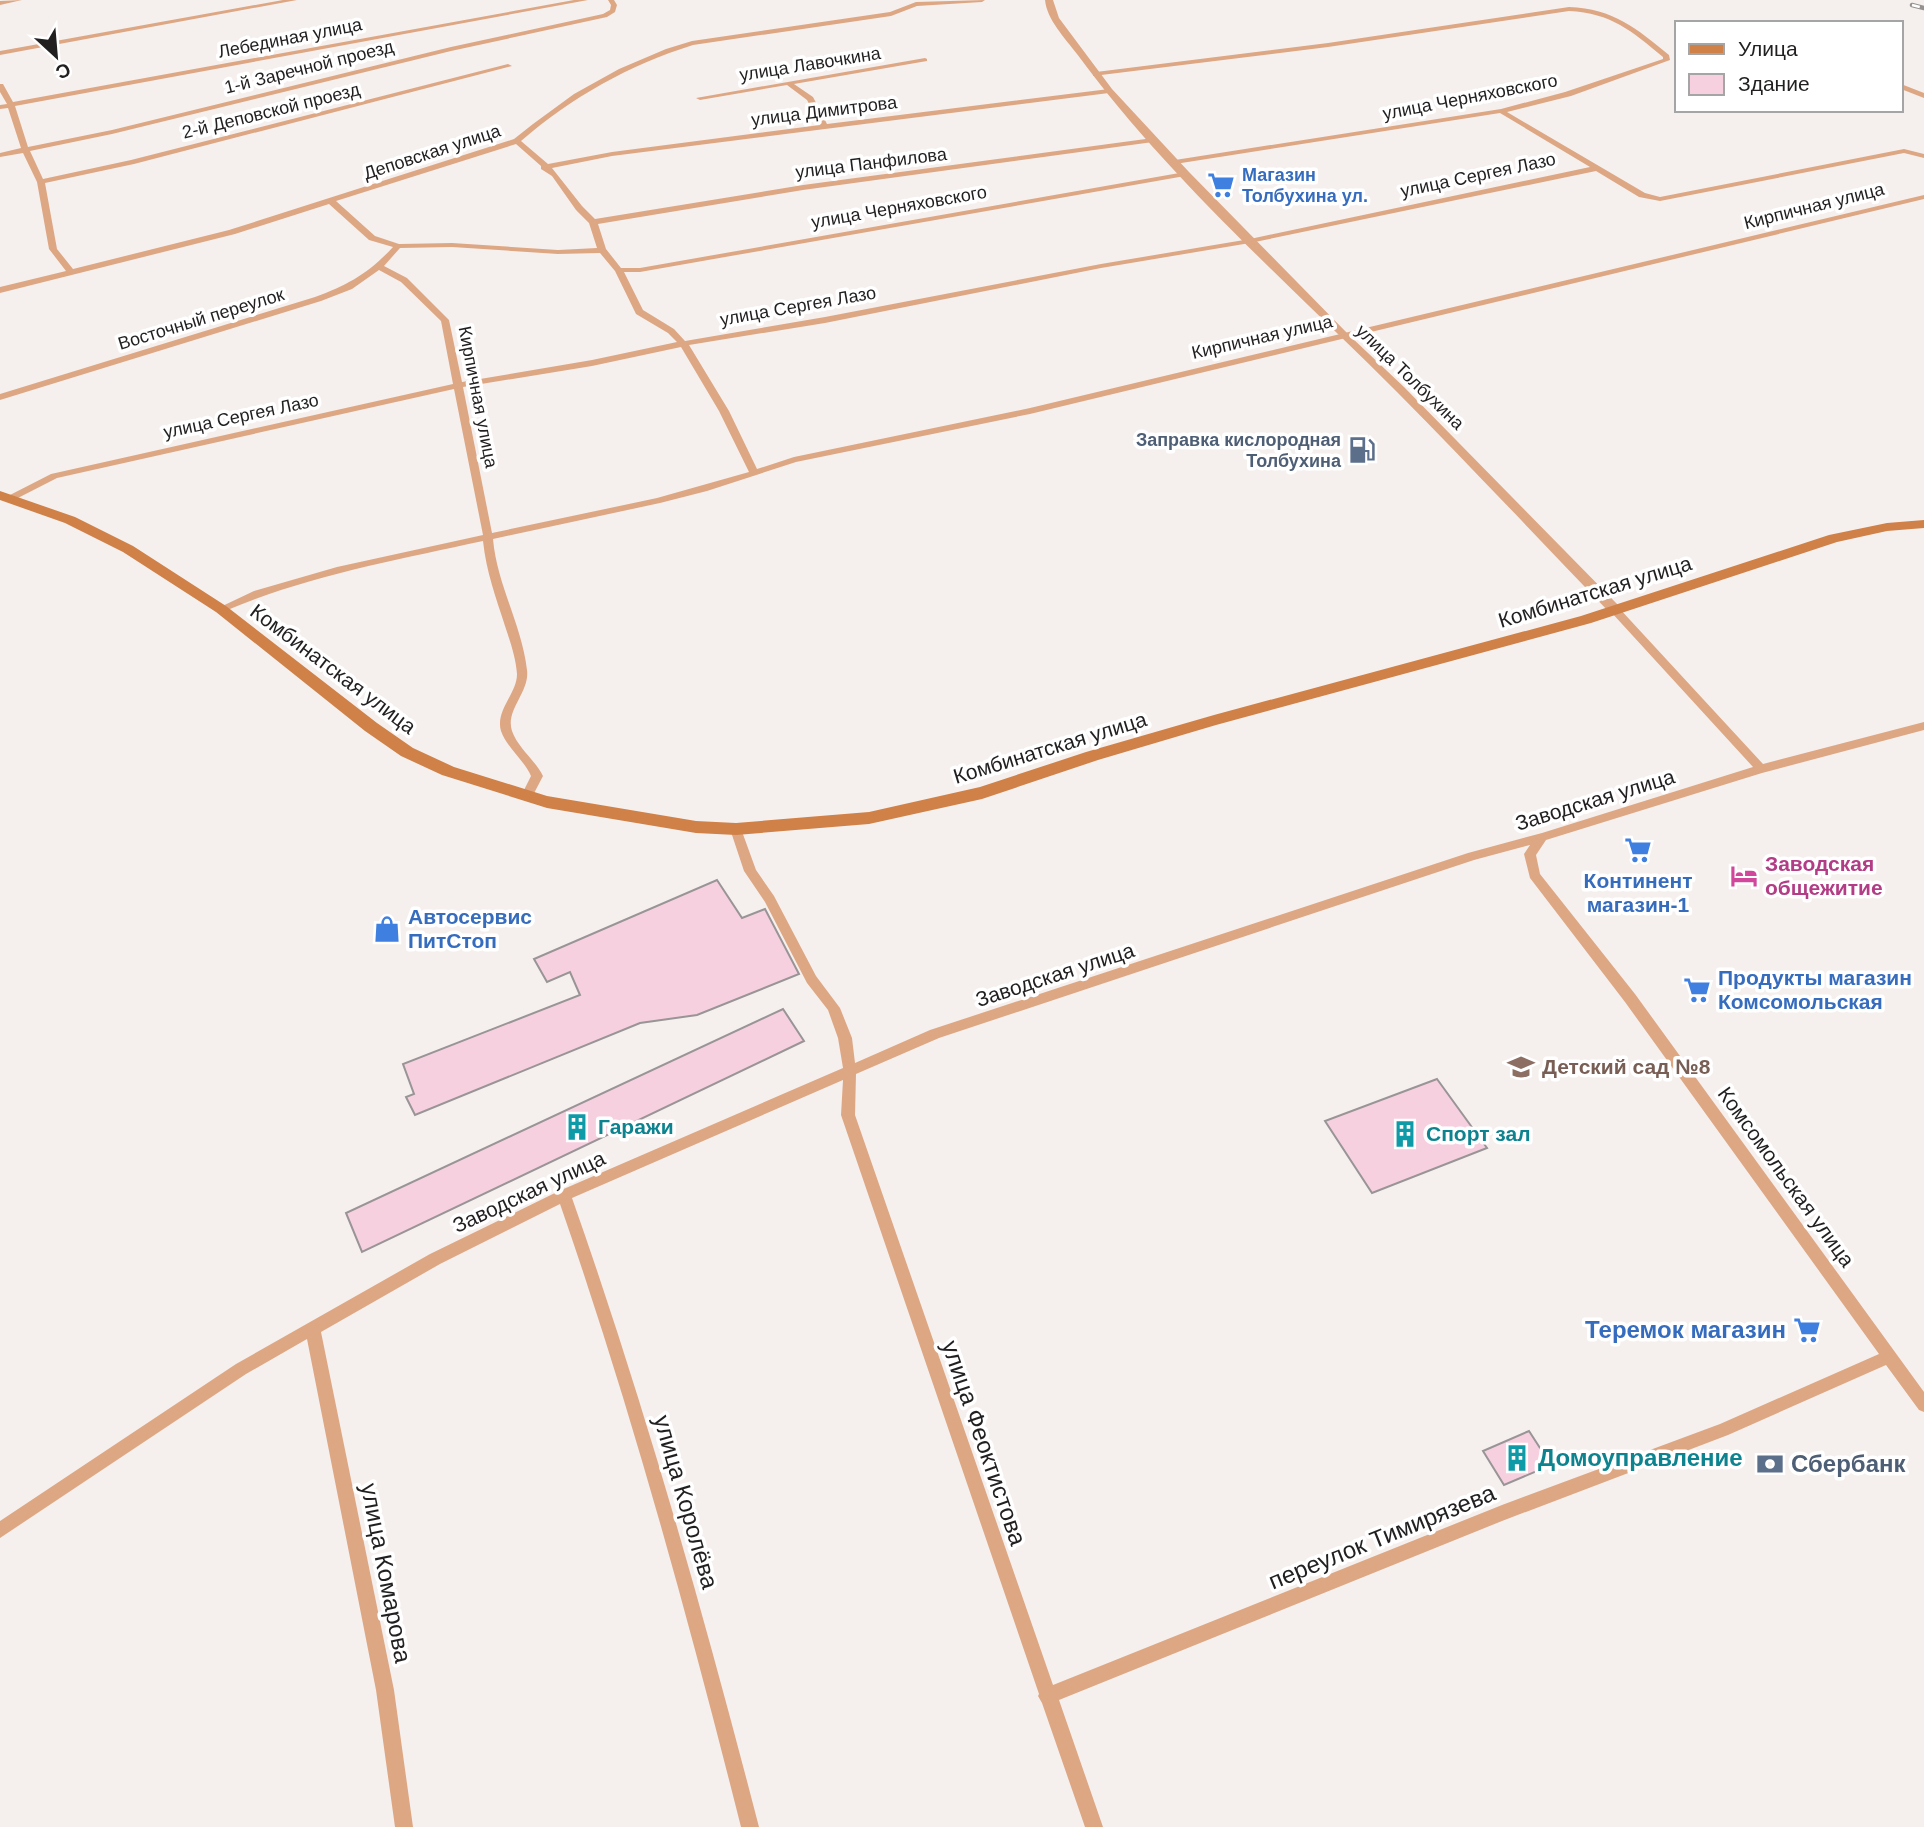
<svg xmlns="http://www.w3.org/2000/svg" width="1924" height="1827" viewBox="0 0 1924 1827" font-family="Helvetica,sans-serif">
	<rect width="100%" height="100%" fill="#f5f0ee"/>
	<path fill="#f7d0df" stroke="#999496" stroke-width="2" d="M717,880L742,918L765,909L799,974L697,1015L640,1023L415,1115L406,1097L414,1094L403,1064L580,995L570,972L547,982L534,959Z
		M783,1009L804,1041L362,1252L346,1213Z
		M1437,1079L1487,1148L1372,1193L1325,1121Z
		M1529,1431L1551,1465L1504,1485L1483,1451Z"/>
	<g fill="none" stroke-linecap="round" stroke-linejoin="round">
		<path fill="#dea784" fill-rule="evenodd" d="M22,0L0,5V1Z
			M283,0H297L0,55V51Z
			M574,0H588L15,106L28,147L112,130L451,47L603,14L610,10L611,5L608,0H614L617,5L615,12L607,17L451,51L112,134L30,151L43,179L131,160L508,64L512,66L134,164L45,183L57,249L73,269L229,230L514,139L533,124L574,94L619,69L666,49L692,41L890,12L916,2L985,0L982,2L917,6L891,16L693,45C629,65 572,97 521,141L548,164L612,152L820,125L807,100L787,85L700,100L696,98L925,58L927,59V61L794,84L813,97L827,124L1109,89L1113,91L1109,93L612,156L552,168L582,206L595,219L803,185L1153,138L1157,140L1153,142L803,190L598,224L606,249L621,268H640L1185,172L1189,174L1185,176L640,272H624L643,310L674,329L685,341L825,317L1101,264L1250,239L1590,167L1500,113L1175,164L1171,162L1175,160L1501,109L1565,92L1663,59V57C1632,31 1611,13 1569,11L1328,47L1093,76V72H1096L1328,43L1569,7C1614,9 1636,28 1669,55L1670,60L1571,96L1507,112L1645,193L1660,197L1904,149L1924,154V158L1904,153L1660,201L1639,197L1596,171L1250,243L1101,268L825,323L689,345L729,411L757,469L794,457L1030,408L1924,195V199L1030,414L796,462L707,491L660,503L493,539C497,585 522,625 527,670C530,692 505,710 512,731C518,748 535,760 543,776L531,799L527,800L521,796L531,776C524,760 507,748 501,731C495,710 517,694 517,674C516,658 510,641 505,626C496,598 486,571 483,541C396,560 307,576 225,611L221,612L216,609L254,591L337,567L483,535L454,389L57,478L14,500H8V496L51,474L453,384L441,321L401,282L379,270L352,289L321,301L0,400V394L315,297C348,285 369,273 393,247L369,240L329,204L235,234L0,293V287L66,271L49,249L37,182L23,153L0,157V153L21,148L8,108L0,109V105L7,104L0,92V84H3L13,102ZM516,144L541,166V169L552,176L576,210L589,223L597,248L558,250L452,243L399,244L375,236L336,201ZM452,247L558,254L600,253L615,271L636,314L668,333L677,342L592,360L462,382L449,320L407,278L384,266L400,248ZM681,347L719,411L749,472L657,498L492,533L463,387L592,366Z
			M1901,84L1924,93V98L1901,89Z
			M1615,607L1619,608L1763,764L1924,722V730L1762,773L1546,840L1536,855L1540,874L1635,994L1924,1392V1412L1919,1410L1886,1365L1728,1435L1502,1521L1059,1700L1103,1827H1085L1042,1703L1038,1696L1039,1694L841,1115L843,1080L572,1198C645,1405 704,1615 759,1827H741C688,1617 631,1408 560,1204L440,1264L321,1332L394,1690L413,1827H395L376,1690L307,1339L246,1374L0,1538V1521L236,1364L430,1254L559,1191L843,1068L838,1038L828,1010L807,983L765,902L744,871L730,829L732,826H740L756,870L774,896L816,976L840,1008L852,1038L855,1063L930,1030L1468,853L1542,833L1753,767L1611,612L1610,610ZM1530,845L1524,854L1530,878L1625,1002L1879,1354L1720,1424L1502,1505L1053,1685L855,1115L856,1074L939,1038L1474,860Z"/>
		<path fill="#dea784" fill-rule="evenodd" d="M1045,0H1053L1059,18L1112,89L1189,172L1349,335L1404,387L1620,607V613H1610C1539,539 1469,465 1397,392C1289,284 1167,177 1077,54C1065,38 1047,20 1045,0Z"/>
		<path fill="#d08148" fill-rule="evenodd" d="M0,491L75,517L133,546L226,606L377,723L413,748L454,767L547,796L696,821L736,823L869,812L980,787L1086,752L1214,715L1581,616L1829,535L1887,523L1924,520V528L1887,531L1837,542L1591,623L1216,725L1098,760L982,799L869,824L736,835L696,833L547,808L442,775L401,756L365,731L216,612L123,552L65,523L0,500Z"/>
		<defs>
			<path id="rail" d="M1912,5L1924,8"/>
		</defs>
		<use href="#rail" stroke="#949190" stroke-width="4.5"/>
		<use href="#rail" stroke="#fff" stroke-width="2.5" stroke-dasharray="8" stroke-linecap="butt"/>
	</g>
	<defs>
		<symbol id="supermarket-bare" viewBox="-9 -9 18 18"><path d="M-6-5.5h2.5l.6 2H6L4.5 2H-2.5L-4.4-4H-6ZM-1.5 3.2a1.3 1.3 0 1 0 .1 0ZM3 3.2a1.3 1.3 0 1 0 .1 0Z" fill="#3f7fe0" stroke="#fff" stroke-width="2.5" paint-order="stroke"/></symbol>
		<symbol id="fuel-bare" viewBox="-9 -9 18 18"><path d="M-5.5-6h7V0h2V4h1.3V-2.5L3-4.5l.8-.8L6-3V5H2.5V1h-1V6h-7ZM-4.2-4.7v3.2H.2V-4.7Z" fill="#5c6f8a" stroke="#fff" stroke-width="2.5" paint-order="stroke"/></symbol>
		<symbol id="hotel-bare" viewBox="-9 -9 18 18"><path d="M-6-4.5h1.5V1H6V5H4.5V3h-9V5H-6ZM-4 0a1.8 1.8 0 1 1 3.6 0ZM.5 0V-2.5h3Q6-2.5 6 0Z" fill="#d1479c" stroke="#fff" stroke-width="2.5" paint-order="stroke"/></symbol>
		<symbol id="shop-bare" viewBox="-9 -9 18 18"><path d="M-5-2.5h2.3a2.7 3.5 0 0 1 5.4 0H5L5.5 6h-11ZM-1.5-2.5h3a1.5 2.3 0 0 0-3 0Z" fill="#3f7fe0" stroke="#fff" stroke-width="2.5" paint-order="stroke"/></symbol>
		<symbol id="school-bare" viewBox="-9 -9 18 18"><path d="M0-5L7-2L0 1L-7-2ZM-4 1L0 2.5L4 1V4Q0 6-4 4Z" fill="#8d6e63" stroke="#fff" stroke-width="2.5" paint-order="stroke"/></symbol>
		<symbol id="building-bare" viewBox="-9 -9 18 18"><path d="M-4-6H4V6H1V3H-1V6H-4ZM-2.5-4.3h1.7v1.8h-1.7ZM.8-4.3h1.7v1.8H.8ZM-2.5-1h1.7V.8h-1.7ZM.8-1h1.7V.8H.8Z" fill="#0f9aa8" stroke="#fff" stroke-width="2.5" paint-order="stroke"/></symbol>
		<symbol id="bank-bare" viewBox="-9 -9 18 18"><path d="M-6-4H6V4H-6ZM0-2.3a2.3 2.3 0 1 0 0 4.6a2.3 2.3 0 1 0 0-4.6Z" fill="#5c6f8a" stroke="#fff" stroke-width="2.5" paint-order="stroke"/></symbol>
	</defs>
	<g fill-rule="evenodd">
		<use href="#supermarket-bare" x="1202" y="166" width="38" height="38"/>
		<use href="#fuel-bare" x="1343" y="431" width="38" height="38"/>
		<use href="#supermarket-bare" x="1619" y="831" width="38" height="38"/>
		<use href="#hotel-bare" x="1725" y="857" width="38" height="38"/>
		<use href="#shop-bare" x="368" y="910" width="38" height="38"/>
		<use href="#supermarket-bare" x="1678" y="971" width="38" height="38"/>
		<use href="#school-bare" x="1502" y="1048" width="38" height="38"/>
		<use href="#building-bare" x="558" y="1108" width="38" height="38"/>
		<use href="#building-bare" x="1386" y="1115" width="38" height="38"/>
		<use href="#supermarket-bare" x="1788" y="1311" width="38" height="38"/>
		<use href="#building-bare" x="1498" y="1439" width="38" height="38"/>
		<use href="#bank-bare" x="1751" y="1445" width="38" height="38"/>
	</g>
	<g text-anchor="middle" stroke-width="7" stroke-linejoin="round" paint-order="stroke">
		<g font-size="18" fill="#211f1f" stroke="#fff">
			<text transform="translate(290 38) rotate(-11)" y="6">Лебединая улица</text>
			<text transform="translate(810 64) rotate(-9)" y="6">улица Лавочкина</text>
			<text transform="translate(309 67) rotate(-14)" y="6">1-й Заречной проезд</text>
			<text transform="translate(1470 97) rotate(-11)" y="6">улица Черняховского</text>
			<text transform="translate(271 111) rotate(-14)" y="6">2-й Деповской проезд</text>
			<text transform="translate(824 111) rotate(-7)" y="6">улица Димитрова</text>
			<text transform="translate(432 152) rotate(-18)" y="6">Деповская улица</text>
			<text transform="translate(871 163) rotate(-7)" y="6">улица Панфилова</text>
			<text transform="translate(1478 175) rotate(-12)" y="6">улица Сергея Лазо</text>
			<text transform="translate(1814 206) rotate(-14)" y="6">Кирпичная улица</text>
			<text transform="translate(899 207) rotate(-10)" y="6">улица Черняховского</text>
			<text transform="translate(798 306) rotate(-10)" y="6">улица Сергея Лазо</text>
			<text transform="translate(201 319) rotate(-17)" y="6">Восточный переулок</text>
			<text transform="translate(1262 337) rotate(-13)" y="6">Кирпичная улица</text>
			<text transform="translate(1410 377) rotate(44)" y="6">улица Толбухина</text>
			<text transform="translate(478 397) rotate(79)" y="6">Кирпичная улица</text>
			<text transform="translate(241 416) rotate(-12)" y="6">улица Сергея Лазо</text>
		</g>
		<g font-size="18" font-weight="bold" fill="#366cbe" stroke="#fff" text-anchor="start">
			<text x="1242" y="181">Магазин<tspan x="1242" dy="21">Толбухина ул.</tspan></text>
		</g>
		<g font-size="18" font-weight="bold" fill="#4e5e75" stroke="#fff" text-anchor="end">
			<text x="1341" y="446">Заправка кислородная<tspan x="1341" dy="21">Толбухина</tspan></text>
		</g>
		<g font-size="21" fill="#211f1f" stroke="#fff">
			<text transform="translate(1595 592) rotate(-17)" y="7">Комбинатская улица</text>
			<text transform="translate(333 669) rotate(37)" y="7">Комбинатская улица</text>
			<text transform="translate(1050 748) rotate(-17)" y="7">Комбинатская улица</text>
			<text transform="translate(1595 800) rotate(-17)" y="7">Заводская улица</text>
			<text transform="translate(1055 975) rotate(-18)" y="7">Заводская улица</text>
			<text transform="translate(1786 1177) rotate(54)" y="7">Комсомольская улица</text>
			<text transform="translate(529 1192) rotate(-25)" y="7">Заводская улица</text>
		</g>
		<g font-size="21" font-weight="bold" fill="#b23c85" stroke="#fff" text-anchor="start">
			<text x="1765" y="871">Заводская<tspan x="1765" dy="24">общежитие</tspan></text>
		</g>
		<g font-size="21" font-weight="bold" fill="#366cbe" stroke="#fff" text-anchor="start">
			<text x="1638" y="888" text-anchor="middle">Континент<tspan x="1638" dy="24">магазин-1</tspan></text>
			<text x="408" y="924">Автосервис<tspan x="408" dy="24">ПитСтоп</tspan></text>
			<text x="1718" y="985">Продукты магазин<tspan x="1718" dy="24">Комсомольская</tspan></text>
		</g>
		<g font-size="21" font-weight="bold" fill="#785e54" stroke="#fff" text-anchor="start">
			<text x="1542" y="1074">Детский сад №8</text>
		</g>
		<g font-size="21" font-weight="bold" fill="#0d838f" stroke="#fff" text-anchor="start">
			<text x="598" y="1134">Гаражи</text>
			<text x="1426" y="1141">Спорт зал</text>
		</g>
		<g font-size="24" font-weight="bold" fill="#366cbe" stroke="#fff" text-anchor="end">
			<text x="1786" y="1338">Теремок магазин</text>
		</g>
		<g font-size="24" fill="#211f1f" stroke="#fff">
			<text transform="translate(984 1443) rotate(71)" y="8">улица Феоктистова</text>
			<text transform="translate(686 1502) rotate(74)" y="8">улица Королёва</text>
			<text transform="translate(1382 1537) rotate(-22)" y="8">переулок Тимирязева</text>
			<text transform="translate(386 1573) rotate(79)" y="8">улица Комарова</text>
		</g>
		<g font-size="24" font-weight="bold" fill="#0d838f" stroke="#fff" text-anchor="start">
			<text x="1538" y="1466">Домоуправление</text>
		</g>
		<g font-size="24" font-weight="bold" fill="#4e5e75" stroke="#fff" text-anchor="start">
			<text x="1791" y="1472">Сбербанк</text>
		</g>
	</g>
	<rect x="1675" y="21" width="228" height="91" fill="#ffffff" stroke="#a6a5a5" stroke-width="2"/>
	<rect x="1689" y="44" width="35" height="10" fill="#d08148" stroke="#a6a5a5" stroke-width="2"/>
	<text x="1738" y="56" font-size="21" fill="#211f1f">Улица</text>
	<rect x="1689" y="74" width="35" height="21" fill="#f7d0df" stroke="#a6a5a5" stroke-width="2"/>
	<text x="1738" y="91" font-size="21" fill="#211f1f">Здание</text>
	<g transform="translate(56 56) rotate(154)" stroke="#ffffff" stroke-width="5" paint-order="stroke">
	<path d="M0-5L12 26L0 18L-12 26Z" fill="#211f1f"/>
	<text y="-10" font-size="19" font-weight="bold" text-anchor="middle" fill="#211f1f">С</text>
	</g>
</svg>
